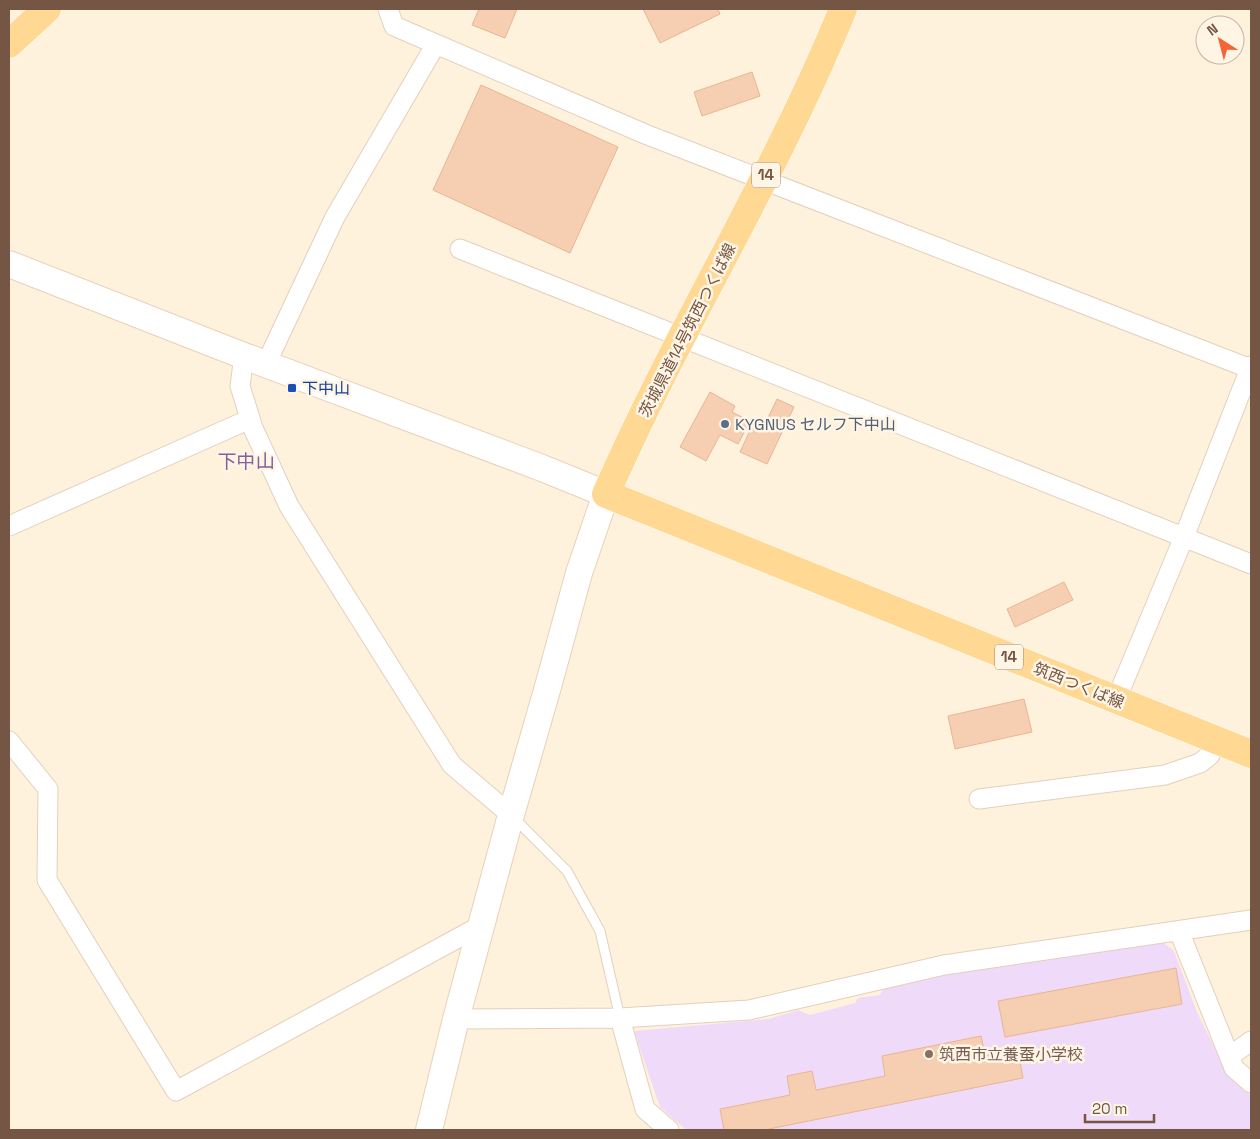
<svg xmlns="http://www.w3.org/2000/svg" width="1260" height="1139" viewBox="0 0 1260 1139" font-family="'Space Grotesk','Noto Sans JP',sans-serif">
	<rect width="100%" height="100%" fill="#fef2dd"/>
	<path fill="#efdafa" d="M1164,943L1174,951L1197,1012L1229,1077L1251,1095V1130H686L660,1107L634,1031L769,1019L798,1010L810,1015L855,1003L858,998L880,995L883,989L946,974Z"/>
	<path fill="#f6ceb2" stroke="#eab591" d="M479,9H517L505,38L472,25Z
		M643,9H718L720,14L660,43Z
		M752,72L760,96L702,116L694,92Z
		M481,85L618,147L570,253L433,190Z
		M710,392L735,406L732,412L750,421L738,444L720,435L706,461L680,447Z
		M777,399L794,407L767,464L740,452L754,422L764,426Z
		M1064,582L1073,600L1015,627L1007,609Z
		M1024,699L1032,732L955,749L948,716Z
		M1176,968L1182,1004L1005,1037L998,1001Z
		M981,1036L985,1056L1018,1050L1023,1078L764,1130H724L720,1109L790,1095L787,1076L812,1071L816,1090L885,1076L882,1056Z"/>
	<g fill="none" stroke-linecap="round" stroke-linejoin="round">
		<defs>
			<path id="lane" d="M513,817L567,871L600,931L620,1018"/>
			<path id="street" d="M388,9L394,26L645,134L1251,369
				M460,249L1251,564
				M244,356L240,386L253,428L289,506L452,765L511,815
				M266,364L335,217L436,44
				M9,526L250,419
				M1116,700L1184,537L1251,366
				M9,741L48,789L47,880L176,1091L482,925
				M979,799L1165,775L1200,763L1210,755L1217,740
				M1179,931L1234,1068L1251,1083
				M620,1018L645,1109L669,1130
				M456,1019L620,1018L749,1010L944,965L1251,920
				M1230,1056L1251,1041"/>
			<path id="secondary" d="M9,264L244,356L542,468L606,494L579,573L549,683L511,815L456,1019L429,1130"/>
			<path id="primary" d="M843,9C775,176 678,329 606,494L1251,754
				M9,44L47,9"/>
		</defs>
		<use href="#lane" stroke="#e4cfbc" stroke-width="11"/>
		<use href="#street" stroke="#e4cfbc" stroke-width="21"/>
		<use href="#secondary" stroke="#ead0b8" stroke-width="28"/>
		<use href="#primary" stroke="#fff" stroke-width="29"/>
		<use href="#lane" stroke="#fff" stroke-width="9"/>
		<use href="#street" stroke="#fff" stroke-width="19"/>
		<use href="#secondary" stroke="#fff" stroke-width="26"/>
		<use href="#primary" stroke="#ffd993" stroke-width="28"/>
	</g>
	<rect fill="#1a4fb4" stroke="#fff5e5" stroke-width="2" x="287" y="383" width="10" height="10" rx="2.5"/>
	<circle fill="#5c6f8a" stroke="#fff5e5" stroke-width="2" cx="725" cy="424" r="5"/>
	<circle fill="#8d6e63" stroke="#fff5e5" stroke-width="2" cx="929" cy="1054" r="5"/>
	<g text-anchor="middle" stroke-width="5" stroke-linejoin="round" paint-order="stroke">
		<g fill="#fff5e5" stroke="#9e8674" stroke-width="1">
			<rect x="752" y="162.5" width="28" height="25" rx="4"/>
			<rect x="995" y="644.5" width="28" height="25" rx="4"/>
		</g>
		<g font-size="15" font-weight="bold" fill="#755644">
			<text x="766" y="180">14</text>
			<text x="1009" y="662">14</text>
		</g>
		<g font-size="16" fill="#755644" stroke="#fff5e5">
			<text transform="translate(687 330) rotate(-63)" y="6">茨城県道14号筑西つくば線</text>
			<text transform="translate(1079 685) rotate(22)" y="6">筑西つくば線</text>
		</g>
		<g font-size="16" fill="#164399" stroke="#fff5e5" text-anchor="start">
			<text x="302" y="394">下中山</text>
		</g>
		<g font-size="16" fill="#4e5e75" stroke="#fff5e5" text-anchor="start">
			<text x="735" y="430">KYGNUS セルフ下中山</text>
		</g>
		<g font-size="16" fill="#785e54" stroke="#fff5e5" text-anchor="start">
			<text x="939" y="1060">筑西市立養蚕小学校</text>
		</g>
		<g font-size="19" fill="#875f9a" stroke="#fff5e5">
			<text x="246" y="468">下中山</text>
		</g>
	</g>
	<rect width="1260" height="1139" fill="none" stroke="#755644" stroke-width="20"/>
	<g transform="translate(1220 40) rotate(324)"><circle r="24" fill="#fff5e5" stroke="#c8b5a5"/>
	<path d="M0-4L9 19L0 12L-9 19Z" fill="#f46436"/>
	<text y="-8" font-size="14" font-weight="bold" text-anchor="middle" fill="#755644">N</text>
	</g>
	<path d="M1085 1114v8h69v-8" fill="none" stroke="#755644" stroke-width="2.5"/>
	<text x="1092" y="1114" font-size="15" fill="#755644" stroke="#fff5e5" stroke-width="4" paint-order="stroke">20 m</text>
</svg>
